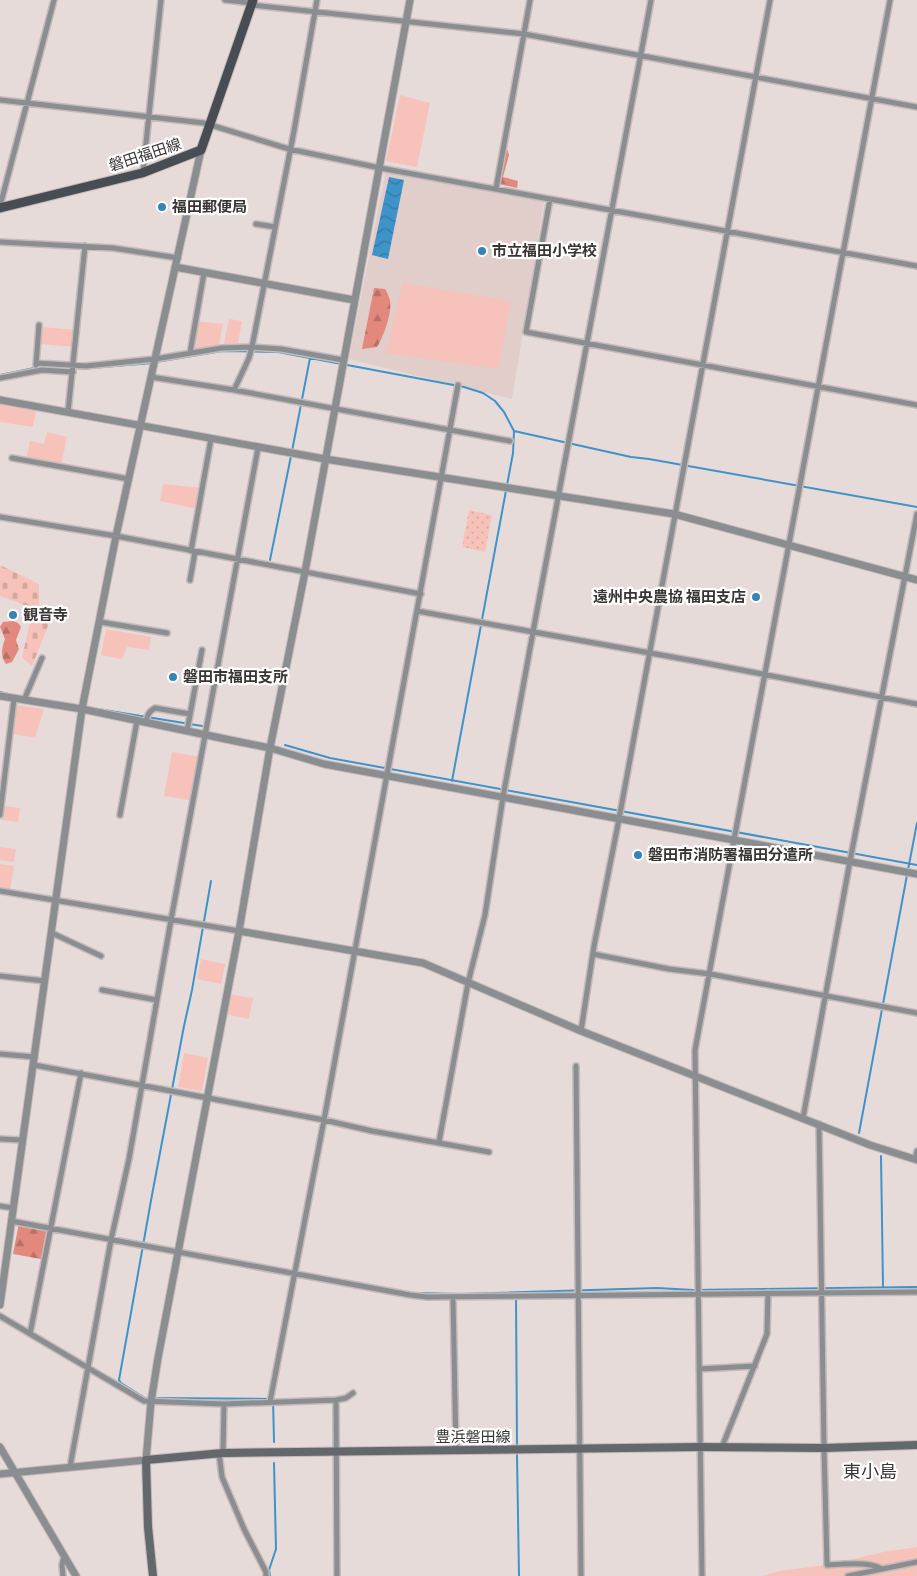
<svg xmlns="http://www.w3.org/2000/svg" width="917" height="1576" viewBox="0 0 917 1576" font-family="'Fira Sans Condensed','Noto Sans JP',sans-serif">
	<defs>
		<pattern id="forest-firs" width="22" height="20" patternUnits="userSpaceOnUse" patternTransform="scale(1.25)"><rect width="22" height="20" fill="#e2887d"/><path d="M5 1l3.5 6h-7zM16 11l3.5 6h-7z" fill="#b87067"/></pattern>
		<pattern id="cemetery-stones" width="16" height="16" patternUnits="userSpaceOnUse" patternTransform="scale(1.25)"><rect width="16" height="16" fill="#f7c2ba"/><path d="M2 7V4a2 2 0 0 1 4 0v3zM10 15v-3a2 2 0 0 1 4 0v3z" fill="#d4a7a0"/></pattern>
		<pattern id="park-dots" width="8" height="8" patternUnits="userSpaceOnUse" patternTransform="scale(1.25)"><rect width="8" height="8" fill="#f7c2ba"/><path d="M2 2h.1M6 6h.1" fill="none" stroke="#d4a7a0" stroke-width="1.8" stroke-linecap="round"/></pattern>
		<pattern id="water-waves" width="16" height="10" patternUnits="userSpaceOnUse" patternTransform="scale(1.25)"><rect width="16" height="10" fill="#3e93c8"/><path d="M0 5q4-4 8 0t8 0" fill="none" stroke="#3579a3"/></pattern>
	</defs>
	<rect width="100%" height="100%" fill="#e7dbda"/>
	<path fill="#e1cdca" d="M386,169L544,202L512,399L349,359Z"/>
	<path fill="#f7c2ba" d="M400,95L430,103L417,167L386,161Z
		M403,283L511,301L498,369L386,353Z
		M229,319L242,321L238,343L224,344Z
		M195,321L223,324L219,346L190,353Z
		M42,327L77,330L75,347L40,344Z
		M0,400L37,407L33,427L0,422Z
		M47,432L67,437L61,466L26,460L30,441L44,444Z
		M163,484L202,488L198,509L160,501Z
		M106,629L151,637L149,650L127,647L122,659L101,655Z
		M16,705L44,709L35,738L14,734Z
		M172,752L202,757L194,801L164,796Z
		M4,806L20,808L18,822L2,820Z
		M0,847L16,849L14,862L0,860Z
		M0,864L14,866L10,891L0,889Z
		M201,959L225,964L221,984L197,979Z
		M229,994L253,998L249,1019L225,1014Z
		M184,1053L208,1058L202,1091L178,1087Z
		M917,1547V1576H763L779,1571L833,1564L883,1552Z"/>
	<path fill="url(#forest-firs)" d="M507,149L509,155L503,177L518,181L517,188L498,184L504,153Z
		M374,288L385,289C387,292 389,297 390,300C392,314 384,335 377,347L362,349Z
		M13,621L18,623L21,627L16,640L19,649L12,662L6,664C0,657 2,647 5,639L0,627L3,622Z
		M19,1223L47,1228L41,1259L13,1254Z"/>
	<path fill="url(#cemetery-stones)" d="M0,565L39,584V608L54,611L32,666L22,658L33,608L0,596Z"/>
	<path fill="url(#park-dots)" d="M469,510L492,515L485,552L462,547Z"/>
	<path fill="url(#water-waves)" d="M389,177L404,180L388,259L372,255Z"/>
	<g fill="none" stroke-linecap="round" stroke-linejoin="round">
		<path stroke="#3e93c8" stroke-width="2" d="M156,362L222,351L278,352L464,387L483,393L495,401L504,412L514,431L513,453L452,781
			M0,375L39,367L79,369L152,363
			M514,431L631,457L649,459L917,507
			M292,451L310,358
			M270,560L291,456
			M0,692L12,695
			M98,709L202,726
			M285,745L330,758L917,865
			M908,870L917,823
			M859,1133L907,875
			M881,1156L883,1286
			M414,1293L461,1294L657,1288L693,1290L917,1287
			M516,1296L517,1445
			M148,1398H145L121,1383L119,1380L152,1195L184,1026L192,990L211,881
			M153,1398L273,1399L274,1442
			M517,1455L519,1576
			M270,1576L269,1570L276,1549L274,1463"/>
		<defs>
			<path id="minor" d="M225,0L252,3
				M252,5L524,34L917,107
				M0,100L204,123L289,149L380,168L917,266
				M143,172L161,0
				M496,189L530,0
				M550,199L526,332L917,405
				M0,206L54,0
				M256,224L275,227
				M0,242L113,248L178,258
				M190,353L204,273
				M36,363L86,366L155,359L222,348L252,347L281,349L343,360
				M36,365L39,325
				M151,377L234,390L510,441
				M0,378L42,370L73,372
				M234,390L249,358L252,347L294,131L317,0
				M68,412L85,246
				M12,458L129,479
				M0,517L116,536L421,594
				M191,551L211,439
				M190,580L195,552
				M417,611L700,662L917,704
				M100,622L167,633
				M24,700L42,658
				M146,723C147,716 148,712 155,708L190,714
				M187,731L202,650
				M0,815L14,699
				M120,815L137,721
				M0,891L239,931
				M52,933L101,956
				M593,954L669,969L710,974L917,1013
				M0,976L45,981
				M102,990L157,1000
				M581,1031L594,946L619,819L770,0
				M0,1054L35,1057
				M34,1065L324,1120L372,1131L489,1152
				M576,1066L581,1576
				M803,1118L850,861L917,514
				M819,1124L824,1448L827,1565C841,1564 871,1561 882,1569
				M0,1139L22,1140
				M439,1142L468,983L485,915L503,797L533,632L651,0
				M915,1159L917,1151
				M0,1206L13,1208
				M11,1221L410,1295L427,1297L917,1292
				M453,1297L456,1451
				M0,1316L144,1401L224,1404L336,1400L346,1398L353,1393
				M30,1334L81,1073
				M699,1369L755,1366
				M336,1400L337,1576
				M270,1402L324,1120L458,385
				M722,1447L767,1334L768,1293
				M219,1453L222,1477L244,1529L266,1572V1576
				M223,1453L224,1404
				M70,1467L111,1240L129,1159L171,920L258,448
				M63,1576L62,1565L64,1556
				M702,1576L695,1050L890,0
				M848,1576L917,1562"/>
			<path id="tertiary" d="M175,267L354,300
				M0,400L325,459L674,514L917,580
				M0,696L82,709L240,742L270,748L324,764L917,874
				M239,931L423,963L581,1031L870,1145L917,1160
				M0,1305L82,709L116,536L201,150
				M0,1447L76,1576
				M0,1474L146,1460L151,1402L158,1358L239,931L270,748L305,572L410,0"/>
			<path id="secondary" d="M153,1576L148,1527L146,1460L223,1453L700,1447L824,1448L917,1445"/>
			<path id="primary" d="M0,208L142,173L201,150L253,0"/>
		</defs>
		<use href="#minor" stroke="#c4bab9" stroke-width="8"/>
		<use href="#tertiary" stroke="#c4bab9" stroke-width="9"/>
		<use href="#secondary" stroke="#c4bab9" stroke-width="10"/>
		<use href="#primary" stroke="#c4bab9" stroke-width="11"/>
		<use href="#minor" stroke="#8b8e91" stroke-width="5"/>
		<use href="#tertiary" stroke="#8b8e91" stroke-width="7"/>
		<use href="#secondary" stroke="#63686c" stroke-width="8"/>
		<use href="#primary" stroke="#474d52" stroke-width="9"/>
	</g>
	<g fill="#3485b6" stroke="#fff" stroke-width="2">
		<circle cx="162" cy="207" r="5"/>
		<circle cx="482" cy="251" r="5"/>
		<circle cx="756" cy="597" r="5"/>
		<circle cx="13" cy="615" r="5"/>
		<circle cx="173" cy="677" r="5"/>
		<circle cx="638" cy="855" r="5"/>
	</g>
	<g text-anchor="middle" stroke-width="4.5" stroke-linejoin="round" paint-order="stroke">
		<g font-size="15" fill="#3a3535" stroke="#fff">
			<text transform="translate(145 155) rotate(-18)" y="5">磐田福田線</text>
			<text x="473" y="1442">豊浜磐田線</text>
		</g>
		<g font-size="15" font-weight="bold" fill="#3a3535" stroke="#fff" text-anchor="start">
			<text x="172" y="212">福田郵便局</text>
			<text x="492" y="256">市立福田小学校</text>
			<text x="746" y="602" text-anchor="end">遠州中央農協 福田支店</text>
			<text x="23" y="620">観音寺</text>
			<text x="183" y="682">磐田市福田支所</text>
			<text x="648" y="860">磐田市消防署福田分遣所</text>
		</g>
		<g font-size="18" fill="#3a3535" stroke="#fff">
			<text x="870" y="1478">東小島</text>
		</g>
	</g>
</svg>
